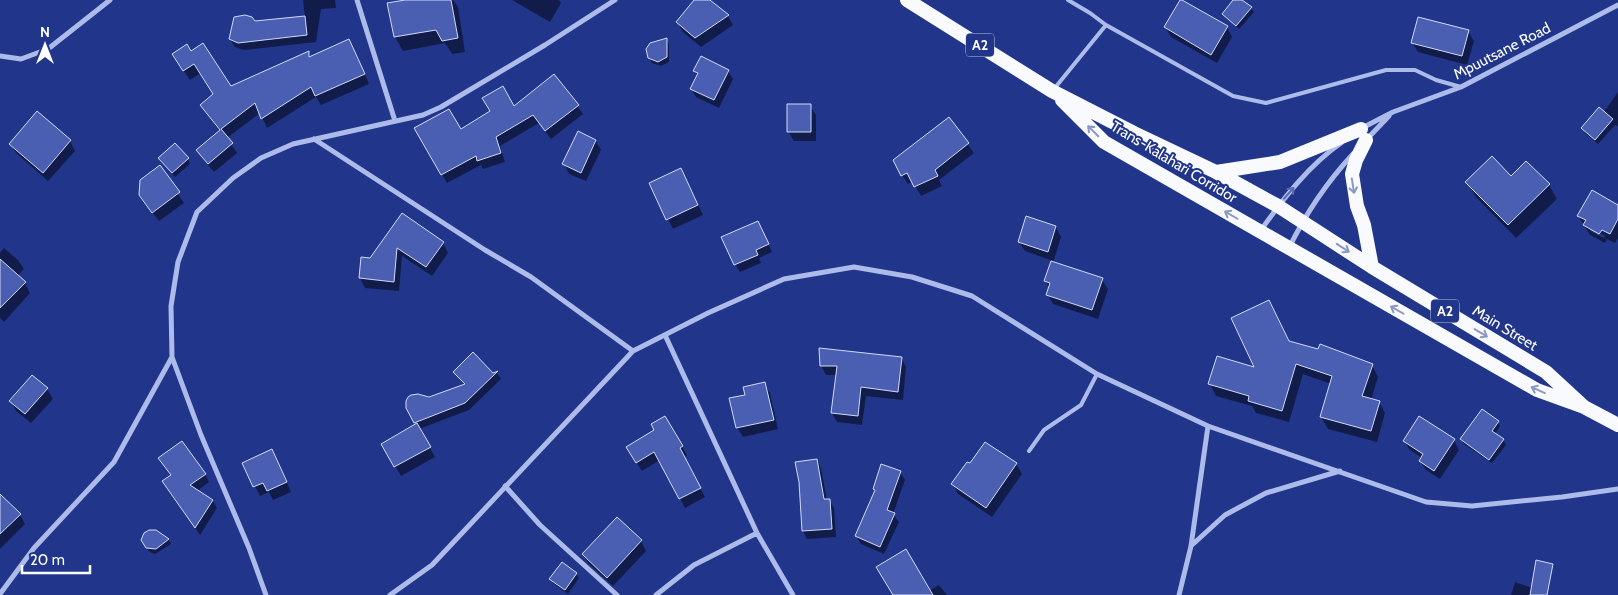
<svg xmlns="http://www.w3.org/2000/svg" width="1618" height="595" viewBox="0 0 1618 595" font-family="Cabin,sans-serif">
	<rect width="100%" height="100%" fill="#21368b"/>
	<path fill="#0007" fill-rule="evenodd" d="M303,0H335L336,8L321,9L316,42L244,50L235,47L230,39L255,22L305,18Z
		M412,0H453L458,7L465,52L452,54L445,43L403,51L395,37L389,4Z
		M512,0H559L561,3L550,22Z
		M695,0H708L728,16L733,25L701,47L683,32L677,22Z
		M1234,0H1240L1251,8L1254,12L1239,29L1226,18L1223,14Z
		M1165,27H1227L1232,37L1217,63L1171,37Z
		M1468,31L1474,41L1467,65L1418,52L1412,42Z
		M666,40L669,44V62L661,66L652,63L649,58Z
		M354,50L369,84L321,105L316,97L267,128L260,113L227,138L237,153L214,172L204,160L198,150L220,132L201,105L215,94L201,73L190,80L179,64L191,53L230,87L308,52L311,57Z
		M695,71H728L733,79L719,108L696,97L691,89L698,76Z
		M554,75L583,114L551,139L539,123L500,146L505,162L483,169L481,165L447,183L416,128L460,131L514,108Z
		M1618,92V126L1615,125L1598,144L1585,133L1583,128L1604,112Z
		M810,106L816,115V141H794L788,131Z
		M949,118L974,153L939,180L942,186L921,196L913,182L908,184L902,175Z
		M70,141L75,151L48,181L16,153L10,144Z
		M596,141L601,150L586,181L569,174L564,164Z
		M159,158L188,159L190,164L175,177Z
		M159,167L184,203L159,221L146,204Z
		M1511,177L1549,185L1557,199L1516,238L1475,196L1467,182Z
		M686,179L703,215L673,229L650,184Z
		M1618,206V238L1615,243L1607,239L1605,243L1590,235L1578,216ZM1590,228L1605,236L1604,238L1590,231Z
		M402,215L443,243L448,253L432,276L402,256L399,291L365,288L360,278Z
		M1027,218L1056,227L1061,237L1053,263L1102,280L1108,289L1098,319L1053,304L1047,294L1049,288L1046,281L1053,261L1025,251L1019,242Z
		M762,230L772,252L759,258L761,263L740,272L735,264Z
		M4,248L18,260L24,269L17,276L25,283L30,293L4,322L0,318V253Z
		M1289,342L1372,365L1378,377L1371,400L1379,402L1385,413L1377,442L1328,429L1321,417L1331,384L1303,374L1289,422L1256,413L1252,406L1216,396L1210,384L1257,369Z
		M821,349L901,358L906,367L903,400L866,396L862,425L837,422L832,413L837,375H826L821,366Z
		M454,372L493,375L497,373L501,379L469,410L419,429L435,457L401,476L382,444L416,424L407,408L465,385Z
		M32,376L47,389L53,399L31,423L16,411L11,401Z
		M764,383L770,393L778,429L743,437L737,427L746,396Z
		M665,417L687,455L684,457L705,497L685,508L660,460L642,471L627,448L656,431Z
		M1498,422L1500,426L1495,434L1503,440L1506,445L1492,463L1464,444L1461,439Z
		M1454,440L1459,450L1440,479L1426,470L1420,461L1422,458L1410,450L1404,441Z
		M277,460L291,492L273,500L269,492L260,496L243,463Z
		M817,460L821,468L827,500H829L834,508L836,537L807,539L803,531Z
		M1016,464L1022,474L992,517L958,494L953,484L970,465Z
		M164,466L205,474L209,482L197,491L213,501L217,508L200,535L168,489L172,476Z
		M900,472L905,480L893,514L899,522L884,554L861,544L856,536L876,492L874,489Z
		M0,501L20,515L25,524L0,549Z
		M155,531L169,540L171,544L155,554L150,552L146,548Z
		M641,541L646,551L613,586L589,564L583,555Z
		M562,564L576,574L579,578L568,594L553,583L551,579Z
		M1515,582L1542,591L1544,595H1511Z
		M939,585L947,595H894L929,591Z"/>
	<path fill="#4a5fb2" stroke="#d2daf8" d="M405,0H451L458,38L442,41L436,30L394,37L387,3Z
		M694,0H710L729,15L695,38L676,22Z
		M1180,0H1182L1228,26L1211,55L1164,27Z
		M1233,0H1242L1252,7L1236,26L1222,14Z
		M245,15L252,17L255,21L305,16L307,35L238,43L229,39L234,17Z
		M1418,17L1469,30L1462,56L1411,43Z
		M667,38V57L658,62L648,58L646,49L650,43Z
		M349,39L365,74L315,96L311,87L261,119L255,103L221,129L233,143L208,164L196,150L220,130L200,105L213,94L194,64L183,71L172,54L187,44L191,51L203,43L231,86L309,51V57Z
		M701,56L729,70L714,100L690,89L698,73L693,71Z
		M554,74L579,105L545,131L533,115L496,137L501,153L477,161L476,156L441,175L414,128L449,109L461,129L490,111L482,98L503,86L514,106Z
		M787,104H811V132H787Z
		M1599,107L1613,119L1595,140L1581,128Z
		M37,111L71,140L43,173L9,144Z
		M949,117L969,143L935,170L938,176L914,187L907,173L901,176L893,160Z
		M578,131L596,140L581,173L562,164Z
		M175,143L189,158L172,173L158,158Z
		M1492,156L1511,176L1526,161L1550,184L1508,225L1465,182Z
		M160,165L180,192L152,213L139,195L140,180Z
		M681,168L698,205L666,220L649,183Z
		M1592,190L1618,205V219L1610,234L1602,230L1599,234L1583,225L1586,220L1577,216Z
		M402,213L444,242L426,267L397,248L394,282L359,278L361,257L370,258Z
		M1026,216L1056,226L1048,252L1018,242Z
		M758,221L769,244L756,250L758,255L734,265L721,237Z
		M0,259L26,282L0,308Z
		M1051,261L1103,278L1092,310L1046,295L1050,283L1044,281Z
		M1269,300L1289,341L1318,349L1320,344L1373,364L1362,396L1380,401L1371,431L1320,417L1332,376L1296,364L1282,411L1248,401L1249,396L1208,384L1217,356L1254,367L1231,318Z
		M819,348L902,357L898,392L861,387L858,416L831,413L837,366H820Z
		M473,352L493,373L498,371L465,403L414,423L406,408V401L408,397L411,395L418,394L429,397L465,384L453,372Z
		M32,375L48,388L25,414L9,401Z
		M765,382L774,420L736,428L729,398L745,395L743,387Z
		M1482,409L1499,421L1492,431L1504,439L1489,460L1460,439Z
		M665,416L683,446L680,448L701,488L679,499L654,452L636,463L626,447L654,430L651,424Z
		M1419,416L1455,439L1434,471L1419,461L1423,454L1403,441Z
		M417,423L431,447L394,467L381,444Z
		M182,441L206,474L190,485L213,500L195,528L162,481L171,475L158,458Z
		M985,442L1017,463L986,508L951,484L967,462L970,463Z
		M272,449L287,482L267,491L263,483L253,487L242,463Z
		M817,459L824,499H830L832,529L802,531L799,482L795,462Z
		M881,464L901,471L887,510L895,513L880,547L855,536L875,490L873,489Z
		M0,494L21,514L0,534Z
		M617,517L642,540L607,578L582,554Z
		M149,530H156L169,539L156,549L146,548L141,540L144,533Z
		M906,549L933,595H893L876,567Z
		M1536,560L1553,564L1547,595H1530Z
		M562,562L577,573L565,590L549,579Z"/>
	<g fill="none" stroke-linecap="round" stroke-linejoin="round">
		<path stroke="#adbbeb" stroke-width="4" d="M1068,0L1090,13L1106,25L1233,96L1266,103L1386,70H1415L1436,80L1461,87
			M1054,89L1106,25
			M1029,451L1044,430L1081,405L1097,374"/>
		<path stroke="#adbbeb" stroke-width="5" d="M357,0L395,121
			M0,56L21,59L48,49L110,0
			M1362,128L1393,112L1461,87L1618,5
			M314,139L485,250L531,277L633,351
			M1367,139L1389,116
			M1261,230C1283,199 1309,165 1341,143
			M1289,248C1306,213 1327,182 1353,154
			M665,335L757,533L793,595
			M172,357L201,435L249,548L266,595
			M505,486L540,525L617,595
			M1192,545L1225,515L1266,493L1340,471
			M0,594L34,548L114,462L172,357L171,306L178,262L197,212L233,178L261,158L293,144L423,115L441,107L545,45L615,0
			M390,595L432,565L633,351L708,313L784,279L854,267L912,277L972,296L1097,374L1208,426L1426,502L1472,506L1562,497L1618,489
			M656,595L694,565L757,533
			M1179,595L1191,546L1208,426"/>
		<path stroke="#f8fafe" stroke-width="14" d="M907,0L1052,91L1134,133L1216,172L1278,206L1372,267L1546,372L1584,407
			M1062,100L1104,142L1537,390L1584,407L1618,425
			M1366,140L1356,160L1352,174L1357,206L1364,225L1372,267
			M1216,172L1280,162L1361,129"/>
	</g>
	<defs><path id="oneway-shaft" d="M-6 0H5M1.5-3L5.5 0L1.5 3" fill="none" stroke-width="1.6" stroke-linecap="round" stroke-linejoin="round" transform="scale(1.25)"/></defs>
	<g stroke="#8c98c4">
		<use href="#oneway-shaft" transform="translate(1093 131) rotate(-135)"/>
		<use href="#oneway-shaft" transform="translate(1353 186) rotate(81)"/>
		<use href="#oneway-shaft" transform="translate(1231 215) rotate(-150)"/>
		<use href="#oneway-shaft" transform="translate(1343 248) rotate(33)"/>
		<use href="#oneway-shaft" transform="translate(1397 310) rotate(-150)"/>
		<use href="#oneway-shaft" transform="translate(1481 333) rotate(31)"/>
		<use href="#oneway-shaft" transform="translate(1538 390) rotate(-156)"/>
	</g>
	<use stroke="#596bb1" href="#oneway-shaft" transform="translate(1289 193) rotate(-48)"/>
	<g text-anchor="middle" stroke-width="4" stroke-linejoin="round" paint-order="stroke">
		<g fill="#21368b" stroke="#bcc3dc" stroke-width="1">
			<rect x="966" y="33.5" width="28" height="23" rx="4"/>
			<rect x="1431" y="299.5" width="28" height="23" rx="4"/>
		</g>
		<g font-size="14" font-weight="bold" fill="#fff">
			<text x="980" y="50">A2</text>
			<text x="1445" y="316">A2</text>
		</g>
		<g font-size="15" fill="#fff" stroke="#21368b">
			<text transform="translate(1502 51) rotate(-27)" y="5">Mpuutsane Road</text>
			<text transform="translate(1174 162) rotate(31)" y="5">Trans-Kalahari Corridor</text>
			<text transform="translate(1505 328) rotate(31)" y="5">Main Street</text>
		</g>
	</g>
	<g transform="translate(45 45)" stroke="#21368b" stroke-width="4" paint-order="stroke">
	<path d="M0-4L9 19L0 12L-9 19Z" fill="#ffffff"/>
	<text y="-8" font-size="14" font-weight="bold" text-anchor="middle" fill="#ffffff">N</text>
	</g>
	<path d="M22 565v8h68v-8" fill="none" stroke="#ffffff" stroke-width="2.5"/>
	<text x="30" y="565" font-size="15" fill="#ffffff" stroke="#21368b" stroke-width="4" paint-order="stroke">20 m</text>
</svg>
